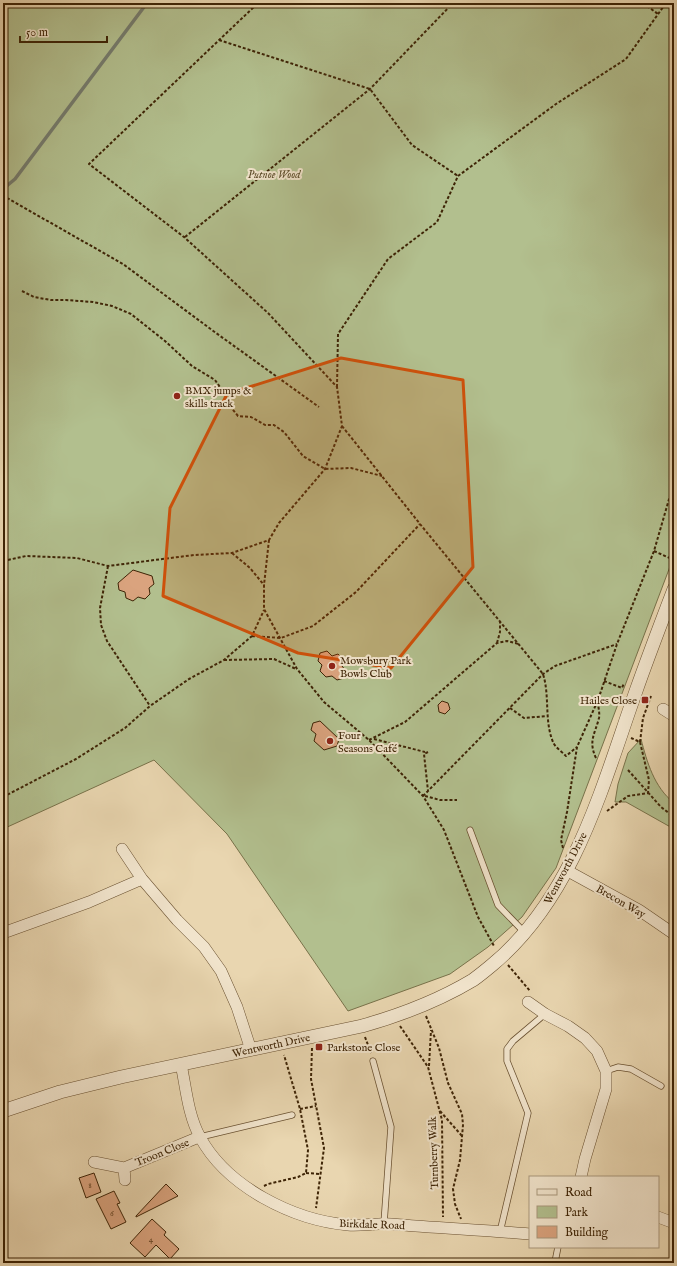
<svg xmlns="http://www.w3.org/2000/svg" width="677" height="1266" viewBox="0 0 677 1266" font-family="'IM FELL English',serif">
	<rect width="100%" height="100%" fill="#e9d6b0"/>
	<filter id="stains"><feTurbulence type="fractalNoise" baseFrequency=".005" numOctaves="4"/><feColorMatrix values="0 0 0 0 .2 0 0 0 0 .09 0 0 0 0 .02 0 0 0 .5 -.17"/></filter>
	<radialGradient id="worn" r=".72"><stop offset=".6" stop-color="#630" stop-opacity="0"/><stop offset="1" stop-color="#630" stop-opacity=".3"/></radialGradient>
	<path fill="#b2bf8e" stroke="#78724a" d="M3,3H674V556L556,868L522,917L488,947L450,974L348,1011L227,834L154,760L3,829Z
		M641,739C647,762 654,787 674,803V829L626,802H615L618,784L628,753Z"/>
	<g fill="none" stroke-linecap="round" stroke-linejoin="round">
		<path stroke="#757c6e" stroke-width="3.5" d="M3,189L15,179L147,3"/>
	</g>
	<path fill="#daa37e" stroke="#3e2406" d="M133,570L152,576L154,584L149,588L150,594L145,599L138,597L133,601L126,598L125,592L119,590L118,583Z
		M327,651L332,656L338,654L344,660L342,666L346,671L344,678L337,680L332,676L326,677L320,671L322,665L318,661L320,653Z
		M442,701L448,703L450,709L445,714L439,712L438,705Z
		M320,721L339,739L337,746L324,750L314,741L316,734L311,730L313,723Z
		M94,1173L101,1192L86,1198L79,1178Z
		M166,1184L178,1196L136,1217V1216Z
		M114,1191L120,1203L117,1204L126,1222L111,1229L96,1199Z
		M152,1219L166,1232L164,1235L179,1249L170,1259L156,1245L145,1257L130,1243Z"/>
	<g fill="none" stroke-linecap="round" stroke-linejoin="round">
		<defs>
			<path id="service" d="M470,830L498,905L525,933
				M373,1061L391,1127L384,1223
				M606,1071L618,1067L631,1069L661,1086
				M200,1137L292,1115
				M500,1232L528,1113L507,1061V1049L513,1041L545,1014
				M555,1262L558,1247"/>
			<path id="minor" d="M663,709L674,716
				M122,849L142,879
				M566,870L639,910L674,934
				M3,933L89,902L142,879L177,920L204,947L221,971L237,1007L251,1050
				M528,1002L545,1014L568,1026L585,1038L597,1051L606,1071V1089L585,1159L581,1177
				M181,1064C186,1088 188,1115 200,1137C227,1187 293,1220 348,1225C362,1226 377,1223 391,1224C437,1228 484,1230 530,1234
				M94,1162L124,1168L199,1137
				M124,1168L125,1180
				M658,1217L674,1223"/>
			<path id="tertiary" d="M3,1111L60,1092L121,1077L362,1026C401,1015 438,1001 473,980C480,975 486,970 492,965C574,897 602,787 636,691C648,657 661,623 674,589"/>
		</defs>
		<use href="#service" stroke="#695030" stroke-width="7"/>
		<use href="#minor" stroke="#695030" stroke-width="12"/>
		<use href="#tertiary" stroke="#695030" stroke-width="14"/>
		<path stroke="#3e2406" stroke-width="2" stroke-dasharray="3 2" stroke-linecap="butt" d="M643,3L658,14
			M219,40L370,89L412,145L458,176
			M3,201L7,198L123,264L216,333L319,407
			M185,237L370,89L453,3
			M22,291L34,297L51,300H66L93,302L112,306L131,314L165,341L192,366L215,380L224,393L229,405L238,416L251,417L265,425H274L284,432L303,456L325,469L351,468L382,476
			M337,387L338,334L388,259L437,222L458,176L556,104L626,59L666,3
			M342,426L420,524L543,674C550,696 544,720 553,742C555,747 562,752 566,756L577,747
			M269,540L264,585V609L297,669L324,702L369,740L423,796L444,830L478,917L494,946
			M654,551L674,560
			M232,553L250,568L264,585
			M3,561L26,556L77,558L108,566L194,555L232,553L269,540L279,523L325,469L342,426L337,387L268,313L184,237L89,164L258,3
			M108,566L100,608L101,625L107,641L150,706
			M252,636L281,638L313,626L356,592L420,524
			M497,643L500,632V622
			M224,660L274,659L296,669
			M604,681L622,688L624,683
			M510,708L524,718L547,716
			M374,739L425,752
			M369,740L405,722L497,643L507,641L519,644
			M640,742L643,718L651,696
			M428,752L424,754L428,791
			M596,758C588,741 595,734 599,718C600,713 598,707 598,701
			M628,770L661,807L674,817
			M423,796L543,674L555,666L617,644
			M425,796L440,800H457
			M3,797L76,759L125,728L150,706L189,679L224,660L252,636L264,610
			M607,811L628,796L648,793L649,780L640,742L631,738
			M563,848L561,840L567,812L577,747L598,700L617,644L654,551L674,482
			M508,965L530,991
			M426,1016L439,1048L448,1083L462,1114L463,1125L460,1160L453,1189L455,1204L461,1219
			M400,1026L428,1067L442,1120L443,1217
			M365,1037L371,1053
			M312,1048L311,1079L324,1148L316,1208
			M429,1066L431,1030
			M300,1109L316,1106
			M440,1111L462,1136
			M306,1173L320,1174
			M264,1186L268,1184L298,1177L306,1173L308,1150L300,1109L284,1055"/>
		<use href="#service" stroke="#f1e4cc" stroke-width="5.5"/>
		<use href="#minor" stroke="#f1e4cc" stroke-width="11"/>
		<use href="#tertiary" stroke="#f1e4cc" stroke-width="13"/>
	</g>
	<path fill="#ce510b" fill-opacity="0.2" stroke="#ce510b" stroke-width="3" stroke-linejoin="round" d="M341,358L463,380L473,567L391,668L298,653L163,596L170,508L227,394Z"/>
	<g fill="#8f2418" stroke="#f1e4cc" stroke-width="1.5">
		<circle cx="177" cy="396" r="4"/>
		<circle cx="332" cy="666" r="4"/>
		<rect x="641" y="696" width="8" height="8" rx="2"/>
		<circle cx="330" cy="741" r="4"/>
		<rect x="315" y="1043" width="8" height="8" rx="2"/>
	</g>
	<g text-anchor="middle" stroke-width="4" stroke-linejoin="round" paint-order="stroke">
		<g font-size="9" fill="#654424">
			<text x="90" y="1188">8</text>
			<text x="112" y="1216">6</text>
			<text x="151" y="1242">4</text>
		</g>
		<g font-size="11" font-style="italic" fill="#5b4b28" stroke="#f1e4cc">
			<text x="274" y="178">Putnoe Wood</text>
		</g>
		<g font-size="11" fill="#3e2406" stroke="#f1e4cc" text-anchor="start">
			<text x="185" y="394">BMX jumps &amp;<tspan x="185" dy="13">skills track</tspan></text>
			<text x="340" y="664">Mowsbury Park<tspan x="340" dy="13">Bowls Club</tspan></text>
			<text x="637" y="704" text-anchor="end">Hailes Close</text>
			<text x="338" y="739">Four<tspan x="338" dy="13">Seasons Café</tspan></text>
			<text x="327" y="1051">Parkstone Close</text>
		</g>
		<g font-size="11" fill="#3e2406" stroke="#f1e4cc">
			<text transform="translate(565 868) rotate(-62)" y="4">Wentworth Drive</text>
			<text transform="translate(621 901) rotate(30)" y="4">Brecon Way</text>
			<text transform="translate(271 1045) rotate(-12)" y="4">Wentworth Drive</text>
			<text transform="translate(162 1152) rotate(-22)" y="4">Troon Close</text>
			<text transform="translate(433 1153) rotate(-92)" y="4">Turnberry Walk</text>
			<text transform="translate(372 1224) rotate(2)" y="4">Birkdale Road</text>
		</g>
	</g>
	<rect width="677" height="1266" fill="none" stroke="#e9d6b0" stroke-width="16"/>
	<rect x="4" y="4" width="669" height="1258" fill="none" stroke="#3e2406" stroke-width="2"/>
	<rect x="8" y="8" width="661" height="1250" fill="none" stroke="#3e2406"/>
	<rect x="529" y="1176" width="130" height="72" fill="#f1e4cc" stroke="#a9977d"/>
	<rect x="537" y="1189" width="20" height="6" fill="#f1e4cc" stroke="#a9977d"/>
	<text x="565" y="1196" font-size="12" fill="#3e2406">Road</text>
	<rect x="537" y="1206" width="20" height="12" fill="#b2bf8e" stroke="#a9977d"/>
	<text x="565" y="1216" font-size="12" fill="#3e2406">Park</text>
	<rect x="537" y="1226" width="20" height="12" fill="#daa37e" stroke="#a9977d"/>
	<text x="565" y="1236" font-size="12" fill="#3e2406">Building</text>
	<path d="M20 36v6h87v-6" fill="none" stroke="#3e2406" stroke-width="2"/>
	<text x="26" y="36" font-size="12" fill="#3e2406" stroke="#f1e4cc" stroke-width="3" paint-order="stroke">50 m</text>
	<rect width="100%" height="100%" filter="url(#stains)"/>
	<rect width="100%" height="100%" fill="url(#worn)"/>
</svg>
